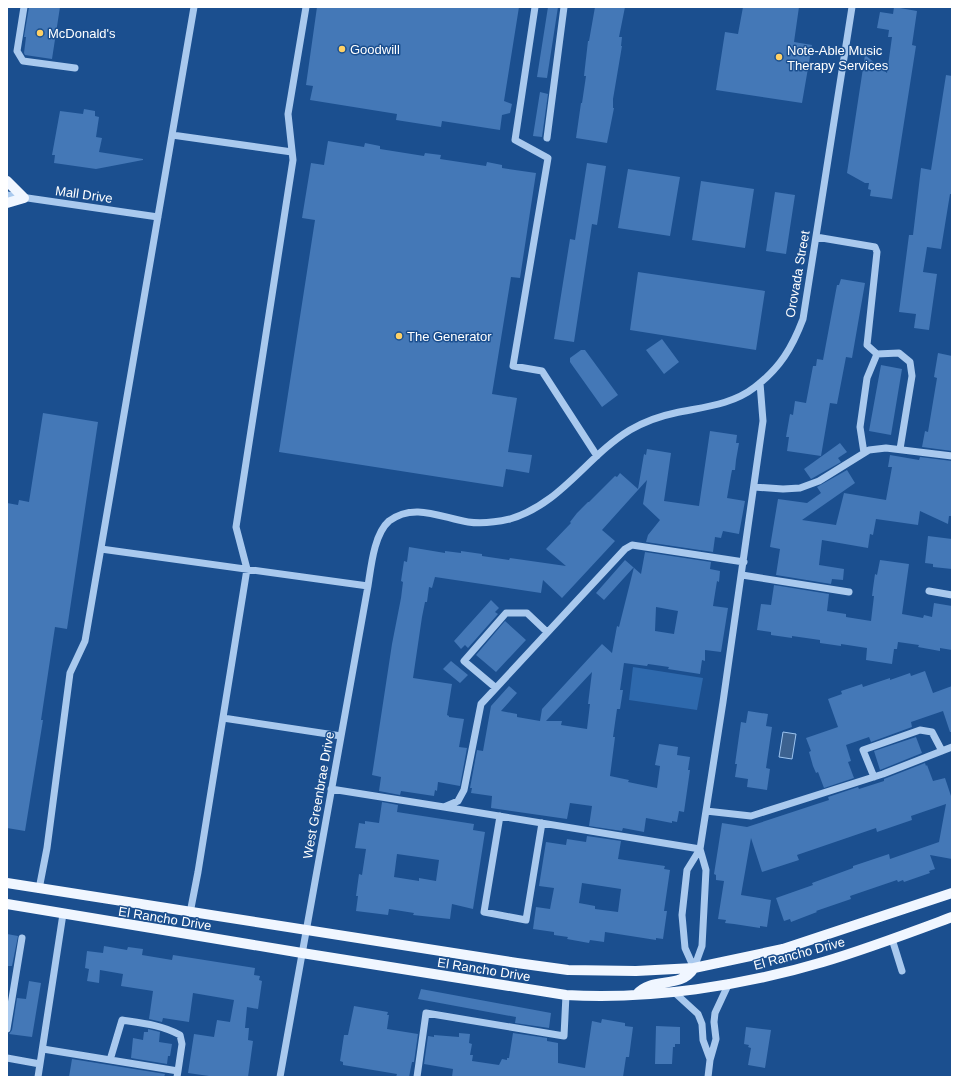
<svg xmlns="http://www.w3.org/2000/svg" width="959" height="1084" viewBox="0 0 959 1084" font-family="Helvetica,sans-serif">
	<rect width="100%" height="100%" fill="#1b4f8f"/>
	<path fill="#2e69ad" d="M633,667L703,678L697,710L629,700Z"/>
	<path fill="#3c6290" stroke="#9cc4f0" d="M783,732L796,734L792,759L779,757Z"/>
	<path fill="#4478b7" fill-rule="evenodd" d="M29,7H60L52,59L25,55L24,53L26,37H24Z
		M317,7H519L504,101L512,104L510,113L502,115L500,130L442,121L441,127L396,120L397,114L310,100L313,86L306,85Z
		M548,7H558L547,78L537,77Z
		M595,7H625L619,37H622L621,46H622L613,99V108H614L607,143L576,138L581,103H582L586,76H584L585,67L588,41H589Z
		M743,7H799L794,42L812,45L802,103L716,90L725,32L738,34Z
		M894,7L917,11L912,45L916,46L892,199L870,196L871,190L868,189L869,183H865L847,173L865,55L887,73L892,37H888L889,30L877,28L880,12L893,14Z
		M946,75L952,76V194H950L941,249L927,247L923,272L937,274L929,330L914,328L916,314L899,312L909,235H913L921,168L931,170Z
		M540,92L548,94L542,137L533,136Z
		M84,109L95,111V116L99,117L96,137L102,138L99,152L143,159V160L96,169L54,163L55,155H52L60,111L83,114Z
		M328,141L364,147L365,143L380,146V149L424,156L425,153L441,155L440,159L486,166L487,162L502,165V168L536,173L520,278L511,277L492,394L517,398L508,452L532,455L529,473L506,469L503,487L279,452L315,220L302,218L311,163L324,165Z
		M587,163L606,166L597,225L592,224L574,342L554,339L570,239L575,240Z
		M628,169L680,177L670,236L618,228Z
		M701,181L754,189L745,248L692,240Z
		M775,192L795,195L786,254L766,251Z
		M638,272L765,291L756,350L630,330Z
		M841,279L865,283L852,358L846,357L837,404L830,403L821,456L787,451L789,437H786L790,414L793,415L795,401L806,403L813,366H816L817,359L823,360L837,285H839Z
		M662,339L679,362L664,374L646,350Z
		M581,350H585L618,395L602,407L570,362V358Z
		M938,353L952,356V451L922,447L925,431L928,432L937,378L934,377Z
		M881,365L902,369L891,435L869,431Z
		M43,413L98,422L67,629L55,627L41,720H43L25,831L7,828V503L18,505L19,500L29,502Z
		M710,431L737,435L736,443H739L736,460L735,470H732L731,475L727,498L745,501L739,534L723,531L721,538L715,537L713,552L646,542L648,535L660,520L643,504L647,480L602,530L615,541L562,598L543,580L541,593L435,577L432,588L429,587L427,602H425L422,617L413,678L452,684L447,715L449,716V717L464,719L459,747L467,748L460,786L438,782L437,791L435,790L434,796L401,791L400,795L379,791L381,777L372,775L373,769L392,644L401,598L403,582L401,581L404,561L407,562L409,547L445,553V551L461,553V551L482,554V556L509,560L510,558L566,566L546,549L571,523L570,522L577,513L588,502H589L615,476L617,477L620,473L638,489L644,454L646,455L647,449L671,453L664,501L699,506Z
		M840,443L847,452L838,458L841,462L811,479L804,469Z
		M890,455L919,460L920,457L952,461V516H949L948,524L920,511L918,525L876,519L873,535L870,534L868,548L822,540L819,565L844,569L843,580L832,579L831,584L776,575L780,549L770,547L778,499L807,503L821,493L817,487L847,470L855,483L802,520L836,525L844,493L886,500L892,467H888Z
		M928,536L952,539V569L933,567V564L925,563Z
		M645,552L711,562L710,569L720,571L719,582L717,581L713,606L728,608L721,652L705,650V661L702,660L700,674L668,669L669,667L648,664L647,666L624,663L620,690H623L620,709H617L613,737H615L610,776L629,780L628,782L657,788L660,766L655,765L659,744L678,747L677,755L690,757L688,770H690L684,812L679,811L677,822L672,821V823L646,818L644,832L623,828L622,831L589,826L592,806L570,803L567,819L491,808L492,796L471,793L472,788H470L477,750L483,751L491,706L509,686L517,693L501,711L517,714V717L540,721L542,709L602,644L612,653L617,626L619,627L634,567L604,600L596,593L625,560L641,574ZM656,607L678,611L674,634L655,631ZM592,672L588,704H590L587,729L561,725L562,721H546Z
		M880,560L909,564L902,614L923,618L924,615L932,617L934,603L952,606V650L940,648V651L918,647L919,645L898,642L897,649H894L892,664L866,660L867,648L841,644V646L820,643V640L792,636V638L771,635V632L757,630L761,604L771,605L774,585L829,594L827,611L846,614V617L871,621L874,596H872L873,588L875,574L877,575Z
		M491,600L499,608L495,612L498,614L468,648L465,645L461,649L454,641Z
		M505,621L526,640L496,672L476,655Z
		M451,661L468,675L460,683L443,669Z
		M925,671L933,693L952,686V732H950L943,711L911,722L912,727L871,742L869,737L846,745L851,761L848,762L854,778L824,788L818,772L816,773L813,766L809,752L811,751L806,738L838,727L828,699L842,694L841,691L862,684L863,687L890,678V680L910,673L911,676Z
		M748,711L768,714L766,726L772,727L766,768L770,769L767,790L747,787L748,779L735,777L737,764H735L741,722L746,723Z
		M916,737L922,753L880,770L874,751Z
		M925,763L926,766L927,765L933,781L945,778L952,799V859L930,855L935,869L929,871L930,873L904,882L903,880L898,882L897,880L850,896L851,899L816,911L817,912L791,922L790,919L784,921L776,898L813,885L812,883L853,868V866L889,854L890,859L939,842L946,804L911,816L912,820L877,832L876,828L797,855L799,860L762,872L751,838L741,895L771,900L767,927L760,926V928L734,924L725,923L726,920L718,919L724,881L716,880V875L714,874L722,823L747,827L829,800L828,797L858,787L859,789L884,781V779Z
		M382,802L398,805L397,812L474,824L473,830L485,832L473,909L452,904L450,919L413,915L414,913L389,909L388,915L356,911L358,896H356L359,874L362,875L366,849L355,848L359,823L365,824V821L379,823ZM397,854L439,860L436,881L419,878V881L394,877Z
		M587,836L621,841L618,859L665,866L664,869L670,870L664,911H667L663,939L656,938V940L605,932L604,942L590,940L589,943L567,939L568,937L554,935V932L533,929L536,907L550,909L554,888L539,886L546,842L566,845L567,839L586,842ZM582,883L621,889L618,912L595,909V906L579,903Z
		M7,934L18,936L12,966H7Z
		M104,946L127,950L128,947L143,949L142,955L172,960L173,955L255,968L254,975L260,976L259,980L262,981L258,1009L247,1007L245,1028H249L248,1040L253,1041L248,1077H216L188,1073L194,1034L214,1037L217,1020L230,1022L234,1000L193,993L189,1022L163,1018L162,1022L149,1019L153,991L121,986L123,974L100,970L99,983L87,981L89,969L85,968L87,951L103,953Z
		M29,981L41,983L32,1037L9,1034L12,1030L17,998L26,999Z
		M421,989L551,1013L549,1028L515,1023L516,1017L418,999Z
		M354,1006L388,1012L387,1015H389L387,1029L418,1034L414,1062H412L409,1077H396L397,1074L343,1065V1062L340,1061L344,1035H348Z
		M602,1019L625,1023V1026L633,1027L629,1057H626L623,1077H452L453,1069L424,1064L428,1036L434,1037V1035L459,1037V1033L470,1034L469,1043L472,1044L470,1055H473L472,1061L499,1065L502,1059L507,1060V1058H509L513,1033L547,1038V1041L558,1043V1063L585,1068L592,1021L601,1023Z
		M656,1026L680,1027V1044H675V1047H673L672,1064H655Z
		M746,1027L771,1030L765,1068L748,1065L751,1048L748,1047L749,1045L744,1044Z
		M148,1029L160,1032L159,1042L172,1044L170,1056H168L167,1064L131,1058L133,1038L143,1040L144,1032H148Z
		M72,1059L165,1074L164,1077H69Z"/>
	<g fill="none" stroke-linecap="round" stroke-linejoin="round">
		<path stroke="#a9c9ee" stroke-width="7" d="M24,7L17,51L23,61L75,68
			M535,7L515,140L548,158L513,366L542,371L597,456
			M172,135L292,152
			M547,138L564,7
			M7,195L158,217
			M816,237L875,247L877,252L867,345L877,354
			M864,453L860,427L867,378L877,354L899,353L910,362L912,376L900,449
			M754,487L783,489L800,488L819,481L869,450L886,448L952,456
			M101,549L368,586
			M742,575L849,592
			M929,591L952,595
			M496,688L464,661L506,613H527L547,632
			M223,718L341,736
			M874,777L863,750L920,730L932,732L942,751
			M331,789L444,807L458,801L464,790L481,704L625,549L632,545L744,562
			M444,807L700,849
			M706,811L751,816L883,774L952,747
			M500,816L484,912L526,920L542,823
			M39,889L47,848L70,673L85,641L194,7
			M190,913L198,872L247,569L236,527L293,160L288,114L306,7
			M892,939L902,971
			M694,968L685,948L682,915L687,870L700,849L723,702L763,421L760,383
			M694,968L702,946L706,870L700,849
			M674,992L698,1014L702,1024L703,1040L710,1059
			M7,1029L22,938
			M43,1049L178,1071L177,1077
			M7,1058L40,1064
			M110,1060L122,1020C142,1023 162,1025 180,1035L182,1044L178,1071
			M38,1077L63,914
			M280,1077L368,586C371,567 374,534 389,521C414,502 442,518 468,522C481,524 497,522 510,519C561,504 587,456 630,430C644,422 660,416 675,413C703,407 732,405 755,387C780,368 792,348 803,319L852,7
			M417,1077L426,1013L564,1036L566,995
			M708,1077L710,1060L716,1039L714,1022L715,1013L729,983"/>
		<path stroke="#f0f6ff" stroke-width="10" d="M7,181L24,198L7,203
			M7,883L517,963L568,970L636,971L694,968L783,949L952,893
			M7,904L302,953L566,995C650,1000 742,986 823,962C867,949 909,933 952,917
			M637,994C653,976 680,990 694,968"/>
	</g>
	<g fill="#ffd166" stroke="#1b4f8f" stroke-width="1.5">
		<circle cx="40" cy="33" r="4"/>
		<circle cx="342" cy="49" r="4"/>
		<circle cx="779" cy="57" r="4"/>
		<circle cx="399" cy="336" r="4"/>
	</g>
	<g text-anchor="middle" stroke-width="3" stroke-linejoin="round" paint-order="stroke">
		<g font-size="13" fill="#fff" stroke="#1b4f8f" text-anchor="start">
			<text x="48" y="38">McDonald's</text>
			<text x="350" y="54">Goodwill</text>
			<text x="787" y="55">Note-Able Music<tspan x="787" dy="15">Therapy Services</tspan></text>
			<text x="407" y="341">The Generator</text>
		</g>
		<g font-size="13" fill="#fff" stroke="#1b4f8f">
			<text transform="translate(84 194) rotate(8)" y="5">Mall Drive</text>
			<text transform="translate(797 274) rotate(-80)" y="5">Orovada Street</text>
			<text transform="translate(318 795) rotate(-80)" y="5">West Greenbrae Drive</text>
			<text transform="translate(165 918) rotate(9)" y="5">El Rancho Drive</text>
			<text transform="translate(799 953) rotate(-15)" y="5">El Rancho Drive</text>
			<text transform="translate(484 969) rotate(9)" y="5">El Rancho Drive</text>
		</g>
	</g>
	<rect width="959" height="1084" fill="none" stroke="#ffffff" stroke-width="16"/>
</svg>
